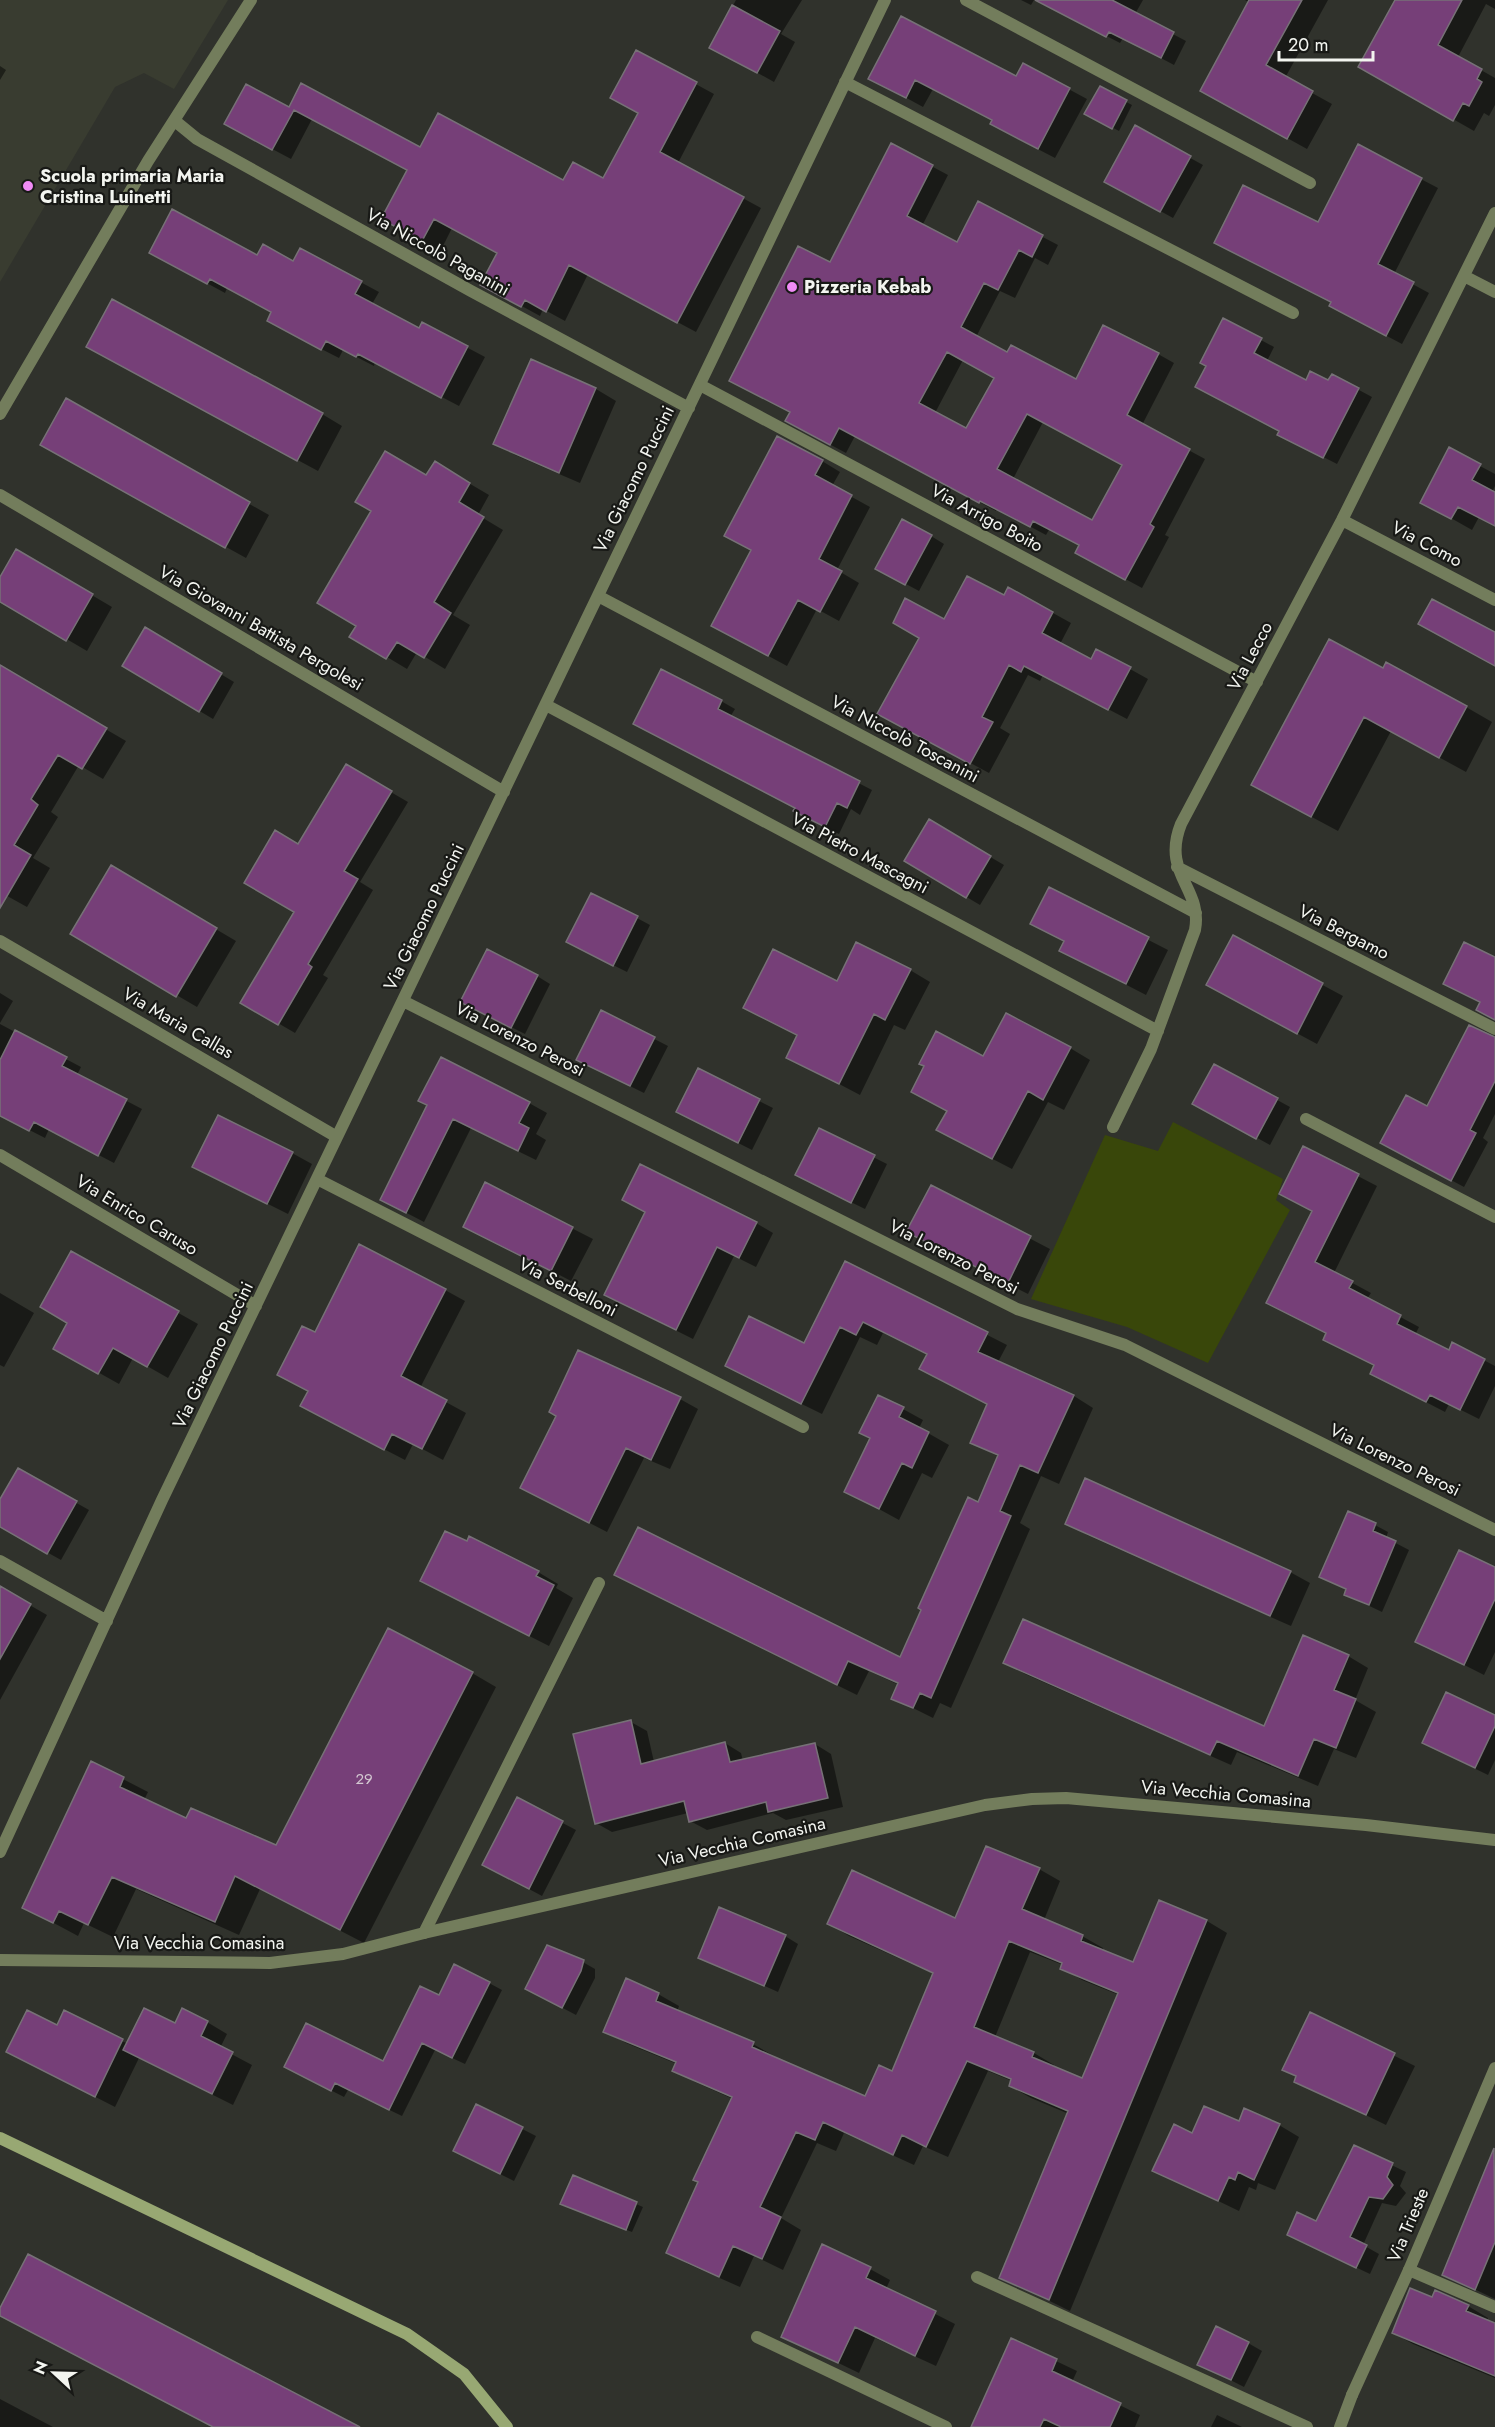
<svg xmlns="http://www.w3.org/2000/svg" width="1495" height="2427" viewBox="0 0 1495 2427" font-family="Jost,sans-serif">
	<rect width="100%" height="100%" fill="#30322c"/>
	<path fill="#393c30" d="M0,0H228L174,89L144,73L115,87L0,282Z"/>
	<path fill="#39470a" d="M1173,1122L1283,1179L1276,1200L1290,1210L1208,1363L1127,1327L1031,1299L1105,1135L1158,1151Z"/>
	<path fill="#0007" fill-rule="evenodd" d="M736,0H802L781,34L795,42L774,82L711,47Z
		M1021,0H1034L1031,5Z
		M1037,0H1143L1135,14L1186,41L1174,65L1123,38L1120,43Z
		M1245,0H1328L1285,78L1332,104L1307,149L1222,102L1250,3Z
		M1406,0H1495V9L1486,4L1458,57L1495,78V105L1489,116L1484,113L1474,131L1360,66Z
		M637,52L714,94L678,163L761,208L696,332L588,274L565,321L543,309L540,316L500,294L498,253L452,228L441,250L401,229L409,170L312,119L291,159L244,134L289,109L302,85L420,149L564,182L604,180L639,113Z
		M1024,65L1087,99L1055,158L1009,134L994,121L933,89L923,107L870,78H1017Z
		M0,66L6,70L0,80Z
		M1100,88L1132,105L1119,131L1086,113Z
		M1136,128L1203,165L1173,218L1106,181Z
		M892,145L948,175L922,226L957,244L978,203L1058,245L1048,265L1035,258L1015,298L1000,291L976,337L1008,354L1077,381L1158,354L1174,363L1142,425L1205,459L1165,535L1169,537L1142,588L1092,561L1080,545L1050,528L1046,535L997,509L996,511L855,436L846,453L803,430L791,412L831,264ZM963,360L995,377L966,430L935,413ZM1043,422L1123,465L1093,522L1013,479Z
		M1358,146L1438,188L1394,274L1429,293L1402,344L1347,315L1332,302L1318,224Z
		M301,250L379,292L372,304L420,330L423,324L485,357L459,406L375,362L374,366L343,350L339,358L286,331L273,312L227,288L225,293L168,262L258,257L294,263Z
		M1261,340L1274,347L1267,361L1307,382H1329L1333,376L1372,397L1337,464L1292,441L1281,431L1197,386Z
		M108,358L322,414L342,426L318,471Z
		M532,361L596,389L616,401L580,483L515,455L495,443Z
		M66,400L269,515L246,558L62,456Z
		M822,461L840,472L832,486L870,507L837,570L859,583L839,621L817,609L787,666L731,636L753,550Z
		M1480,466L1495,474V486L1492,492L1495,494V526L1479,517L1472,530L1442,513Z
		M455,475L489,495L478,515L503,530L453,615L470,625L445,669L417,652L407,669L352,636L427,477Z
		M931,536L944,544L919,591L891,576Z
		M17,551L112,607L87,651L0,600V580Z
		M1004,598L1053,613L1071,623L1060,644L1091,661L1130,669L1148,679L1127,719L1043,675L1040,681L1028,675L1000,728L1010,734L989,773L898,724L944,621Z
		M145,629L234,682L213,719L124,666Z
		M1,668L126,741L103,779L79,765L51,812L58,817L33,858L50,868L27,907L0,892Z
		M1383,670L1466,707L1492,722L1466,772L1391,731L1338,831L1280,800Z
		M721,701L735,709L730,717L872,790L860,815L851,809L839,834L808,818L797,808L648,731Z
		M346,766L408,802L360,882L373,890L323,975L328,978L295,1033L242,1002L296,912L299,846Z
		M929,821L1004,865L980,905L906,861Z
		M111,867L236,941L197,1007L72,934Z
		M1049,889L1168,950L1146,995L1061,951L1066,942Z
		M637,918L650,925L627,972L581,949Z
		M1233,937L1343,996L1317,1044L1228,996Z
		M910,970L930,982L905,1030L894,1025L860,1095L788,1057L837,983Z
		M537,976L550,984L525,1034L475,1009Z
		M0,993L13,1001L0,1023Z
		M602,1012L668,1046L644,1093L591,1067Z
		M0,1024L81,1067L77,1075L142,1109L114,1163L49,1129L45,1138L0,1115Z
		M1495,1038V1114L1483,1138L1488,1142L1464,1187L1395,1150L1428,1108Z
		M1070,1048L1090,1060L1064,1110L1048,1102L1012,1169L958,1141L948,1111L984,1058Z
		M1215,1066L1290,1107L1270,1145L1194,1103Z
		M698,1070L773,1108L752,1150L691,1119Z
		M529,1103L547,1113L536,1134L546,1140L536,1160L471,1128L424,1222L399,1209L428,1105Z
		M819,1130L887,1164L865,1209L810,1182Z
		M1304,1148L1377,1186L1334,1273L1371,1293L1367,1299L1419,1327L1415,1335L1449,1352L1453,1344L1495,1366V1386L1479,1419L1449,1404L1445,1412L1391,1384L1376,1366L1325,1339L1327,1334L1268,1303L1314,1211Z
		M292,1153L312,1164L288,1214L194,1167Z
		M485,1184L593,1239L571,1281L465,1226Z
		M931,1187L1050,1249L1028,1294L928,1243Z
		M756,1223L773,1233L756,1267L734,1256L693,1339L623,1304Z
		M72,1253L198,1324L168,1378L133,1358L119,1384L55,1348L69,1322Z
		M846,1263L1007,1345L998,1362L1074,1396L1093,1408L1059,1484L1041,1476L1020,1523L1030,1529L1000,1598L951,1708L940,1703L933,1718L893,1698L899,1685L869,1671L857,1695L636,1586L900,1659L979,1504L999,1457L972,1442L989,1404L921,1369L928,1355L883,1333L877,1345L860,1337L822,1414L747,1377L804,1345Z
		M445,1290L465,1301L420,1388L466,1413L443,1460L413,1444L405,1460L322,1417L310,1391L315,1334Z
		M0,1293L34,1313L4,1367L0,1365Z
		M680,1399L698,1409L670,1469L644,1458L607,1532L522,1488L558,1416Z
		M903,1409L923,1420L919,1428L949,1445L932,1478L922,1473L899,1520L846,1491Z
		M18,1470L89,1510L61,1560L0,1526V1502Z
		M1067,1523L1290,1572L1310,1583L1291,1626L1087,1535Z
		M1375,1525L1388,1532L1386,1538L1409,1550L1382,1612L1359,1601L1346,1594L1347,1590L1321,1577Z
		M1495,1568V1652L1484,1675L1417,1641Z
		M538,1572L558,1584L556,1588L573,1598L549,1646L442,1592Z
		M0,1588L47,1615L0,1700Z
		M1348,1656L1368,1668L1355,1700L1376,1712L1356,1758L1334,1749L1318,1786L1237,1752L1231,1765L1025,1674L1005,1662L1265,1728Z
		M472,1673L496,1687L364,1943L260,1889L239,1935L136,1889L113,1937L84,1923L78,1936L24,1907L92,1763L148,1792L144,1800L187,1820L276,1847Z
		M1495,1717V1760L1488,1775L1437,1750Z
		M631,1722L647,1731L654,1762L725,1743L741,1753L743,1761L815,1744L831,1754L843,1807L786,1820L773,1813L707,1830L690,1821L688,1813L612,1832L596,1823Z
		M517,1799L576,1830L542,1896L497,1872Z
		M1039,1869L1060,1881L1044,1920L1082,1936L1103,1948L1102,1951L1134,1964L1160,1902L1207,1921L1227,1933L1070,2311L1001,2277L1069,2114L1031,2098L1010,2086L1012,2081L988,2071L948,2157L923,2146L914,2165L844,2133L836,2151L817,2143L781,2218L801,2230L783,2270L754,2256L740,2287L688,2264L668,2252L700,2182L733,2099L695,2082L674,2070L677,2064L626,2043L605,2031L658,1994L679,2006L677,2012L753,2044L774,2056L773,2058L866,2097L893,2073L934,1974L849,1936L829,1924L956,1920ZM1030,1952L1063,1965L1062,1968L1082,1980L1119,1995L1083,2080L1054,2067V2065L1034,2053L995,2037Z
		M785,1936L798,1944L778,1992L700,1957Z
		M581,1961L595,1969V1978L576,2015L540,1996Z
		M489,1983L502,1990L465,2064L435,2050L402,2116L348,2090L344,2097L299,2074L384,2063Z
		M1310,2014L1415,2066L1386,2125L1296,2081Z
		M207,2022L227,2034L220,2048L252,2065L233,2105L139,2058L115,2107L8,2052L58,2027L122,2041L128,2044L175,2025Z
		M477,2106L536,2136L514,2181L468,2158Z
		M1239,2123L1279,2125L1299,2137L1275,2190L1258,2183L1256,2190L1249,2187L1239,2211L1154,2170L1193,2135Z
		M1354,2147L1406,2172L1400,2186L1406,2193L1396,2206L1382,2203L1363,2245L1379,2254L1370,2274L1302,2242L1317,2223Z
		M1495,2150V2299L1443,2274Z
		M573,2177L643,2207L632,2232L568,2207Z
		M870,2269L890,2280L886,2289L955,2324L936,2366L875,2338L859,2373L783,2336Z
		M1433,2299L1468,2306L1488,2318L1487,2321L1495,2325V2378L1413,2344L1393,2333Z
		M0,2311L357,2427H213L25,2329L0,2315Z
		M1012,2340L1077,2371L1072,2382L1140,2415L1135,2427H974Z
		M1248,2343L1262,2351L1244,2387L1199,2364Z
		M0,2399L53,2427H0Z
		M1217,2415L1240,2426L1242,2427H1211Z"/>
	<path fill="#763f78" stroke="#777177" stroke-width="1.5" fill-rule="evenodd" d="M1035,0H1112L1174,32L1161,58L1109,32L1106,37Z
		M1249,0H1302L1266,65L1313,91L1287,139L1200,91Z
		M1395,0H1462L1438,45L1482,69L1477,79L1482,82L1469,106L1463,103L1453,121L1358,67Z
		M732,5L780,31L757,73L709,48Z
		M901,16L1016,76L1023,63L1070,88L1038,149L990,124L992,120L915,80L906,98L868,79Z
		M636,50L697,82L660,152L744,197L677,323L569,265L546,312L525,300L521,307L480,285L497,253L434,219L422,241L381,219L407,170L294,110L272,150L224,124L246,84L289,107L301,83L420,147L438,113L563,180L573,162L603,178L638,113L610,98Z
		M1100,86L1127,100L1112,129L1084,114Z
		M1135,125L1191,156L1160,212L1104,182Z
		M891,143L933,165L907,216L957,242L978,201L1043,235L1032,257L1019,250L998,290L984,283L961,327L1007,352L1011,345L1076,379L1103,325L1159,353L1127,415L1190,449L1150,524L1154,527L1125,580L1075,553L1079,545L1033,521L1030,527L980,501L979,503L839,428L830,445L785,421L790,412L729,381L798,246L830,262ZM947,352L994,378L966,428L919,403ZM1027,414L1122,465L1092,520L997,469Z
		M1358,144L1422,178L1378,264L1414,282L1386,336L1329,306L1331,302L1214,243L1243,185L1318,222Z
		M172,209L257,255L263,244L293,261L300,248L362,281L355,294L419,328L422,322L468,346L441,398L358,354L356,357L326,341L321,350L267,321L271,312L210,279L207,284L149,253Z
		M112,299L323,413L297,461L86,347Z
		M1223,318L1262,338L1254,353L1306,380L1310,371L1328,380L1332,374L1359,388L1323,458L1277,435L1279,431L1195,387L1206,366L1200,363Z
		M531,359L596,388L559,473L493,444Z
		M66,398L250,502L225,548L40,445Z
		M777,436L823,460L815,475L852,495L819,559L842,571L820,612L798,600L768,656L711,626L751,550L724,536Z
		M1449,447L1481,464L1472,480L1495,492V526L1458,507L1451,519L1420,503Z
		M385,451L426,475L435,461L470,483L459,502L484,517L434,602L451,613L424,658L397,642L386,659L349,637L356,626L317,603L371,511L355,502Z
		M902,519L932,535L905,585L875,569Z
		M16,549L93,594L66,641L0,602V577Z
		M967,576L1004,595L1008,587L1053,612L1042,633L1091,659L1096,649L1131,667L1108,710L1024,666L1021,672L1009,665L982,717L993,722L970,764L877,714L919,638L893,623L905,598L944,619Z
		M1432,599L1495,632V666L1418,624Z
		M145,627L222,673L199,712L122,666Z
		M1329,639L1383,668L1386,662L1467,706L1439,758L1364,717L1311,817L1251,785Z
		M0,665L107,728L82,769L58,755L31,799L38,805L14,845L31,855L0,908Z
		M661,669L722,700L718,709L860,781L847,808L837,803L825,827L793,811L795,808L633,724Z
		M346,764L392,791L344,871L358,879L308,964L312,967L278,1025L240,1003L294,912L244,883L275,830L298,844Z
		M929,819L991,856L966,898L904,861Z
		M111,865L217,928L176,997L70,934Z
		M1049,887L1149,937L1126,984L1059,951L1064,941L1030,924Z
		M591,893L638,916L613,966L566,942Z
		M1233,935L1323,983L1297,1034L1206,985Z
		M856,942L911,969L885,1020L874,1014L839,1084L786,1058L797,1035L743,1008L773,949L837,981Z
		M1464,942L1495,957V1020L1476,1010L1480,1002L1443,984Z
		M487,949L538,975L511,1028L460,1002Z
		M601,1010L655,1037L630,1086L576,1060Z
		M1006,1013L1071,1047L1043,1100L1028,1091L992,1159L936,1130L947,1111L911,1092L924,1066L919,1064L936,1031L983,1056Z
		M1469,1025L1495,1037V1081L1470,1130L1476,1133L1451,1181L1380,1143L1406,1095L1427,1106Z
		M15,1030L67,1057L62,1066L127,1099L98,1156L34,1122L29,1131L0,1116V1060Z
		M441,1057L530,1102L519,1123L529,1128L518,1151L453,1119L406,1213L380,1200L427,1105L418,1101Z
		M1214,1064L1278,1098L1256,1139L1192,1104Z
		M698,1068L760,1099L738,1143L676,1112Z
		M218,1115L293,1152L267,1204L192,1167Z
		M819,1128L875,1155L851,1203L795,1175Z
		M1303,1146L1359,1174L1315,1262L1353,1281L1349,1288L1401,1315L1397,1324L1449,1350L1452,1342L1485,1359L1460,1410L1430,1395L1426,1402L1370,1374L1374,1365L1323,1340L1326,1333L1266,1303L1312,1211L1279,1194Z
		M640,1164L757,1222L739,1258L717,1247L676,1330L604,1295L645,1212L622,1200Z
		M485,1182L573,1227L551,1271L463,1227Z
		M931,1185L1031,1236L1008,1283L906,1232Z
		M359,1244L446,1289L401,1376L447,1400L422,1449L392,1434L384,1450L300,1406L308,1391L277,1375L302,1326L315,1332Z
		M71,1251L179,1311L147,1367L113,1348L98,1374L53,1349L67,1323L40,1307Z
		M845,1261L988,1332L978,1352L1074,1395L1038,1473L1020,1465L1000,1511L1011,1516L980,1587L931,1698L920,1693L913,1708L891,1699L898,1683L848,1661L837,1685L614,1575L638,1527L900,1657L921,1610L918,1608L968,1497L978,1502L998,1455L970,1443L987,1404L919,1369L927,1354L863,1322L856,1335L840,1327L801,1404L725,1366L749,1316L804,1343Z
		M578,1350L681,1397L651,1460L626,1448L589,1523L520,1488L556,1416L549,1412Z
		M878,1395L904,1407L899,1417L929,1432L912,1468L902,1463L879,1509L844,1492L870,1438L859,1433Z
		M18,1468L77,1501L47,1554L0,1527V1499Z
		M1085,1478L1291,1571L1270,1616L1065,1524Z
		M1348,1511L1376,1523L1373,1531L1396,1541L1369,1605L1344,1595L1346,1589L1319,1577Z
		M445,1531L467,1541L469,1536L539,1571L536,1576L554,1585L529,1636L420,1581Z
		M1459,1550L1495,1567V1599L1464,1665L1415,1642Z
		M0,1586L31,1604L0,1659Z
		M1023,1619L1264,1726L1303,1635L1349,1655L1334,1690L1356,1699L1336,1748L1314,1739L1298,1776L1217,1741L1210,1755L1003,1663Z
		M388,1628L473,1672L340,1930L235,1876L215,1922L112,1877L88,1925L59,1911L53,1923L22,1908L91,1761L124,1777L120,1787L186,1818L191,1808L276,1845Z
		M1446,1692L1495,1715V1726L1475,1768L1422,1743Z
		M631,1720L641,1764L725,1742L730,1762L815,1743L828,1798L768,1812L766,1802L689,1822L684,1801L595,1824L573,1734Z
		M517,1797L563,1821L529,1889L482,1865Z
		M986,1846L1040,1868L1022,1909L1083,1935L1081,1941L1133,1962L1159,1900L1207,1920L1049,2300L999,2278L1068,2111L1009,2086L1011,2079L967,2061L926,2147L902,2135L893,2155L823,2122L815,2140L796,2132L760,2207L781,2217L762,2259L733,2246L719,2277L666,2253L698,2182L693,2180L732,2097L672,2071L676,2062L603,2032L626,1978L659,1993L656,2001L754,2042L752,2047L865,2096L879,2065L892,2071L933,1973L827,1924L852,1870L955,1918ZM1009,1941L1062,1963L1060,1969L1118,1993L1082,2078L1032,2057L1034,2052L974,2027Z
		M719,1907L786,1935L764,1986L698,1958Z
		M547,1945L584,1960L581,1971L562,2008L525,1989Z
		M454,1964L490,1982L452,2058L422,2043L389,2110L335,2083L331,2091L284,2067L306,2023L383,2061L420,1986L439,1995Z
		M144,2008L175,2023L182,2008L208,2021L201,2036L233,2052L212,2094L123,2050Z
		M27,2010L57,2025L64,2010L123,2039L95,2097L6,2052Z
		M1310,2012L1395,2053L1366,2115L1294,2082L1296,2076L1282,2070Z
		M476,2104L523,2127L500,2174L453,2151Z
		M1204,2106L1239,2121L1244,2108L1280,2124L1254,2180L1238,2172L1235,2180L1229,2177L1218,2201L1152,2171L1174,2124L1192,2133Z
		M1354,2145L1393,2163L1387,2177L1393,2185L1383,2199L1369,2197L1350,2237L1367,2245L1356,2268L1287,2235L1297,2212L1316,2221Z
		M1494,2148L1495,2242L1475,2290L1442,2275Z
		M573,2175L637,2202L626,2230L560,2204Z
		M822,2244L871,2267L866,2278L936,2311L915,2356L855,2327L838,2363L781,2337Z
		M28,2254L360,2427H213L0,2316V2308Z
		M1410,2288L1432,2297L1435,2290L1469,2305L1466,2311L1495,2323V2376L1392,2333Z
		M1216,2326L1249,2342L1231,2380L1197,2365Z
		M1011,2338L1057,2359L1052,2371L1121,2403L1110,2427H1061L1044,2419L1040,2427H971Z"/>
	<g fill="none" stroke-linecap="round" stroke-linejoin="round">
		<path stroke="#737d5c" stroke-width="12" d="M966,0L1310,183
			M1306,1119L1495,1217
			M424,1933L599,1583
			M1409,2270L1495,2307
			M977,2277L1307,2427
			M757,2337L946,2427
			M1340,2427L1352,2395"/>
		<path stroke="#737d5c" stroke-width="12" d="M845,82L1293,313
			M175,121L197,139L471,291L689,408
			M1464,276L1495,292
			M700,385L1257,682
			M0,414L148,161L251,0
			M0,495L504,792
			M1342,520L1495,600
			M598,596L1196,913
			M546,705L1158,1031
			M1177,867L1495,1029
			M0,941L337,1137
			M403,1001L1017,1309L1125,1345L1495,1530
			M1113,1127L1151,1049L1195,930C1203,888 1161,874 1181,824L1342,520L1495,213
			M0,1155L256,1306
			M317,1179L803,1427
			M0,1561L107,1621
			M0,1852L162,1500L885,0
			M0,1960L270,1963L343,1954L424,1933L985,1805L1032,1799L1066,1798L1366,1825L1495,1840
			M1352,2395L1409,2270L1495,2068"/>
		<path stroke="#98a873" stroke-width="12" d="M0,2138L407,2334L464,2374L507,2427"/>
	</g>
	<g fill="#f08bf5" stroke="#181916" stroke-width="2">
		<circle cx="28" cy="186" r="6"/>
		<circle cx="792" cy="287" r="6"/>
	</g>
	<g text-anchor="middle" stroke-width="4.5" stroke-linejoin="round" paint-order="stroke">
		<g font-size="15" fill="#d4c8d2">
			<text x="364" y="1784">29</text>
		</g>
		<g font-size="18" font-weight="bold" fill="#f3f5f0" stroke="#181916" text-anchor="start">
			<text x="40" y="182">Scuola primaria Maria<tspan x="40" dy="21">Cristina Luinetti</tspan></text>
			<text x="804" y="293">Pizzeria Kebab</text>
		</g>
		<g font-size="18" fill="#f3f5f0" stroke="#181916">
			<text transform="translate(438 252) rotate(29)" y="6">Via Niccolò Paganini</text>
			<text transform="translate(634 479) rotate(-64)" y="6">Via Giacomo Puccini</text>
			<text transform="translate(987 518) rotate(28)" y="6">Via Arrigo Boito</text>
			<text transform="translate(1427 544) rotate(28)" y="6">Via Como</text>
			<text transform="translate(261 628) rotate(30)" y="6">Via Giovanni Battista Pergolesi</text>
			<text transform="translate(1250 656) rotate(-62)" y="6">Via Lecco</text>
			<text transform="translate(905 739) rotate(28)" y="6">Via Niccolò Toscanini</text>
			<text transform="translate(860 853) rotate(28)" y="6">Via Pietro Mascagni</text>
			<text transform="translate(424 917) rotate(-64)" y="6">Via Giacomo Puccini</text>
			<text transform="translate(1344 932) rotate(27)" y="6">Via Bergamo</text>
			<text transform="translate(178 1023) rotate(30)" y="6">Via Maria Callas</text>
			<text transform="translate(520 1039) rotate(27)" y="6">Via Lorenzo Perosi</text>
			<text transform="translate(137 1215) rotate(31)" y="6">Via Enrico Caruso</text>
			<text transform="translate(954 1257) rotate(27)" y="6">Via Lorenzo Perosi</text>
			<text transform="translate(568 1287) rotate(27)" y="6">Via Serbelloni</text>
			<text transform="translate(213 1355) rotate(-64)" y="6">Via Giacomo Puccini</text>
			<text transform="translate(1395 1460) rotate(26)" y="6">Via Lorenzo Perosi</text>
			<text transform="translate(1226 1794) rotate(5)" y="6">Via Vecchia Comasina</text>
			<text transform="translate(742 1842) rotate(-13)" y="6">Via Vecchia Comasina</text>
			<text x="199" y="1949">Via Vecchia Comasina</text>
			<text transform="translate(1408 2225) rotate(-67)" y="6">Via Trieste</text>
		</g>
	</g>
	<g transform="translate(54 2373) rotate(292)" stroke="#181916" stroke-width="4.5" paint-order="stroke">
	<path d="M0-4.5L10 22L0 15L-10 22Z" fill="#f3f5f0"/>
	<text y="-9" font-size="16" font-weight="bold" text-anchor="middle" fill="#f3f5f0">N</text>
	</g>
	<path d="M1279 51v9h94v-9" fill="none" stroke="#f3f5f0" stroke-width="3"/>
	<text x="1288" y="51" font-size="18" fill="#f3f5f0" stroke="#181916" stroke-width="4.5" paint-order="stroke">20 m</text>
</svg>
